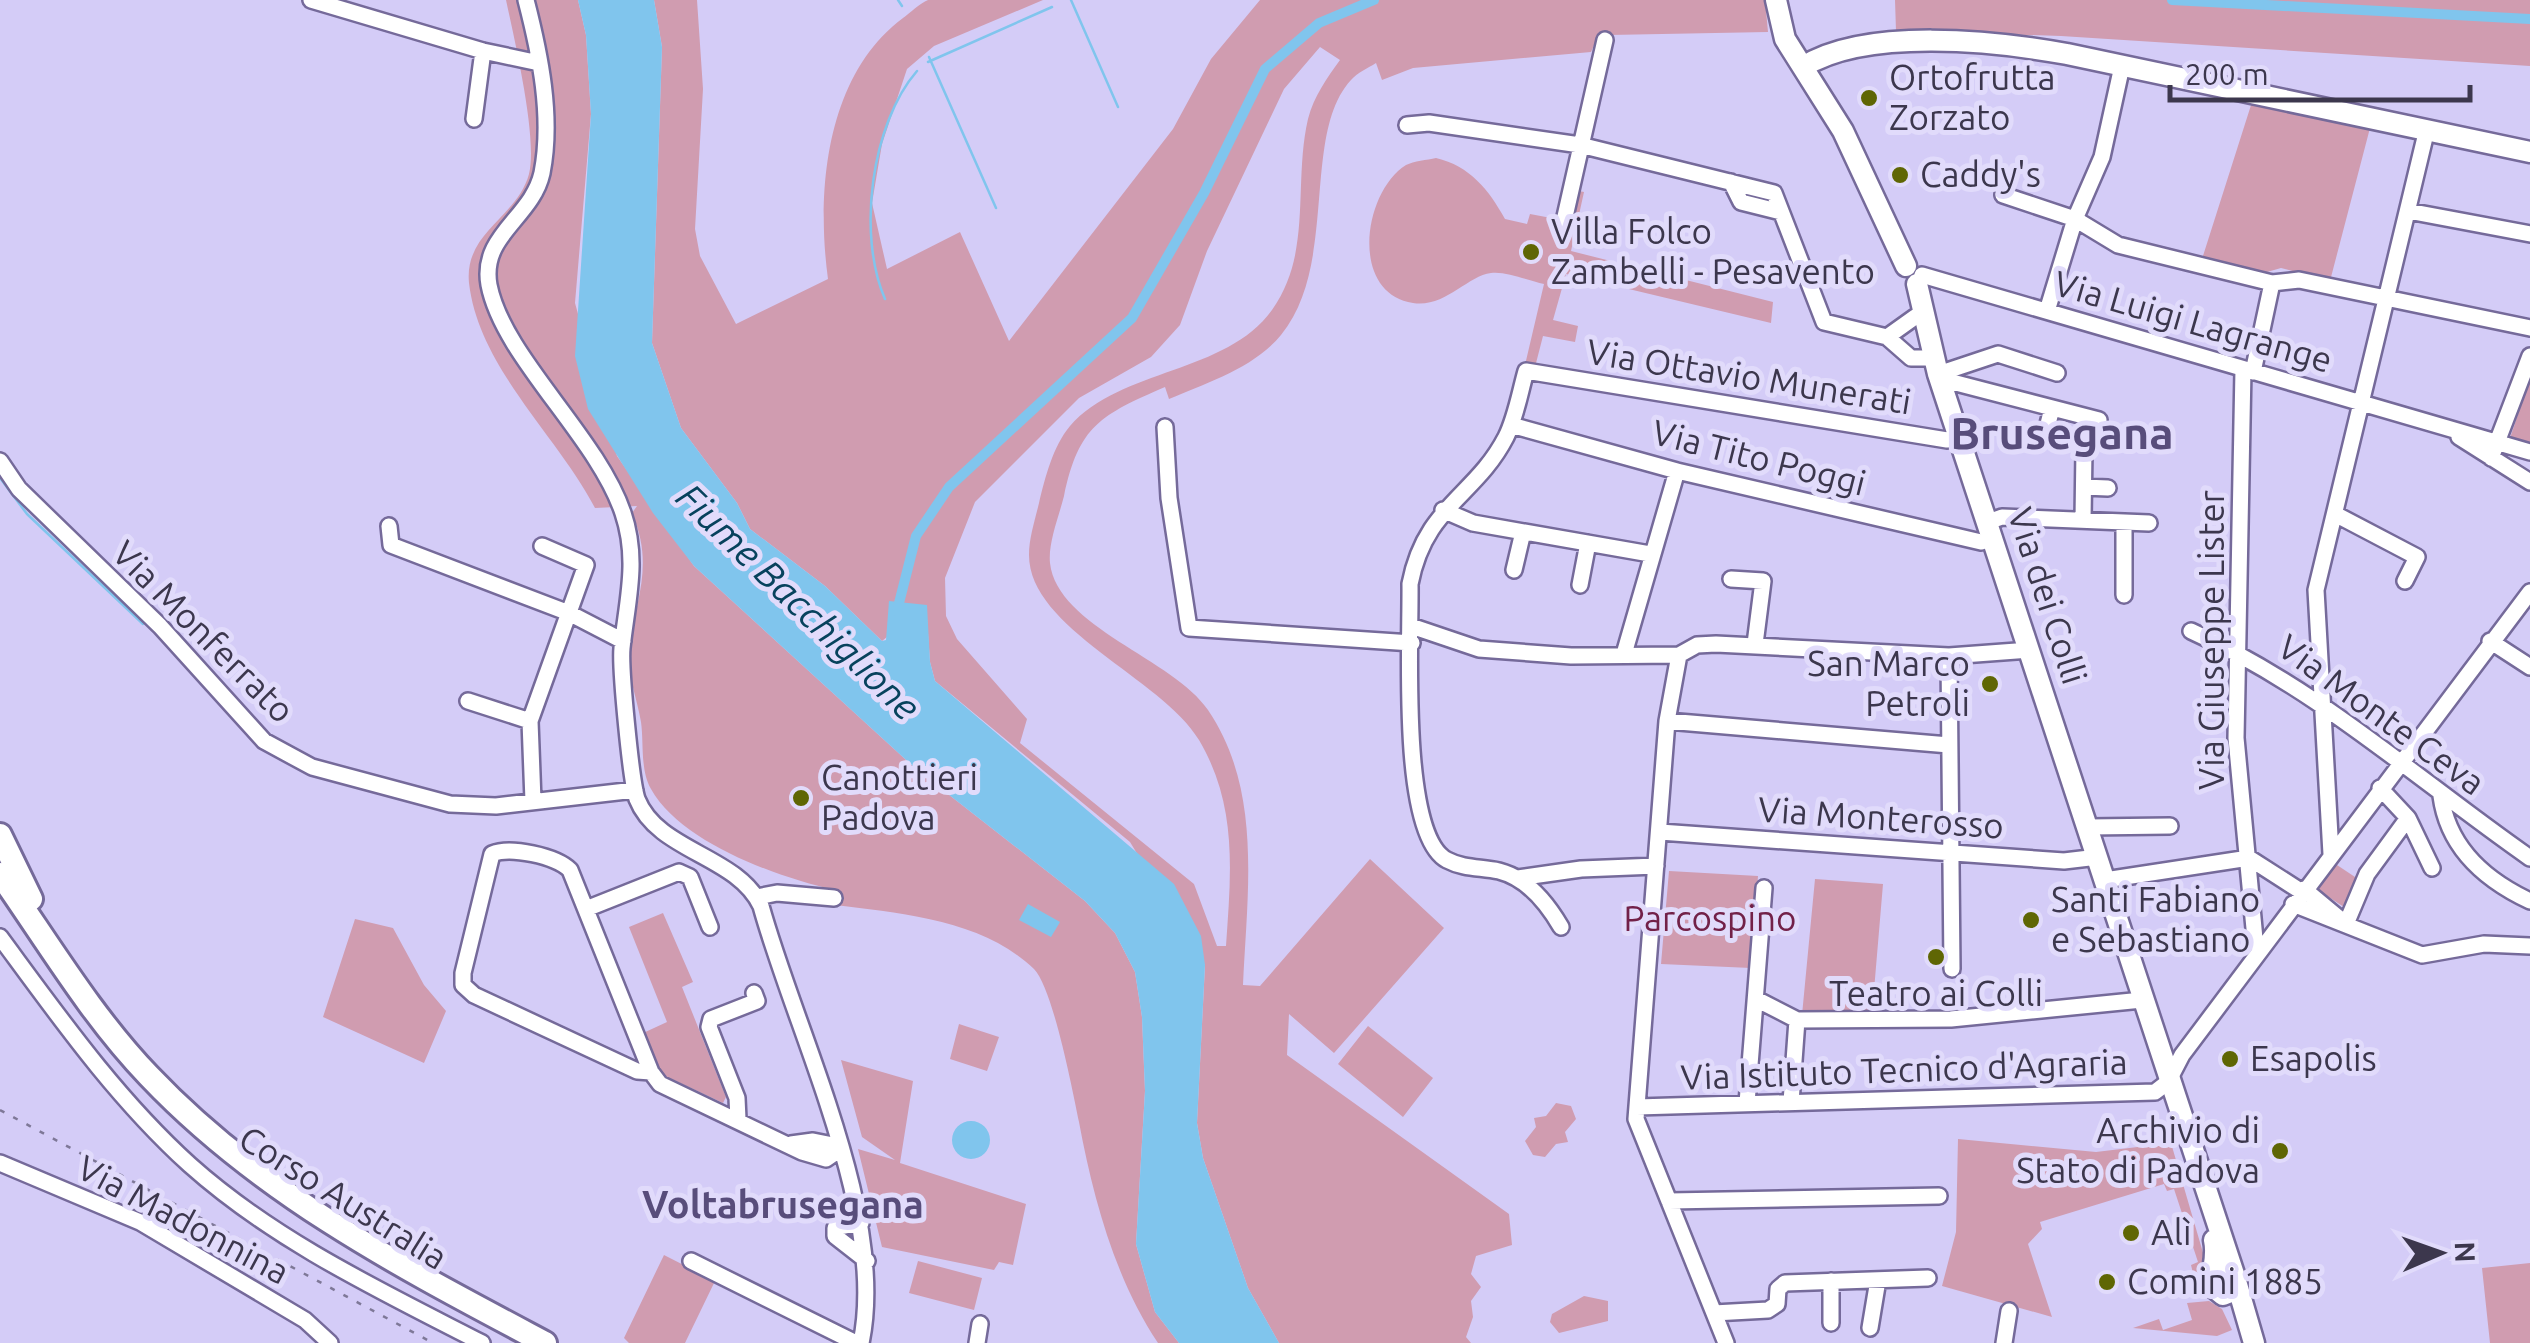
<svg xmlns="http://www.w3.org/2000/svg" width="2530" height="1343" viewBox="0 0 2530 1343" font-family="Ubuntu,sans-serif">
	<rect width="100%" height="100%" fill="#d4ccf7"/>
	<path fill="#d09cb0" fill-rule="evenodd" d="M506,0H578L586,35L591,114L575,303L617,456L694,566L916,769L1085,901L1115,933L1135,972L1142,1017L1145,1091L1136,1244L1155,1312L1179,1343H1158C1115,1279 1093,1197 1079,1122C1073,1093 1053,988 1034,969C983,920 902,913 834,905V890C778,877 681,843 651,789C640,770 644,743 641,722C637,698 626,671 629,647C637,596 654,564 632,513L637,506L595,508C557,435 479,368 469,283C464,232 517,218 529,174C538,138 514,38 506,0Z
		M654,0H697L703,89L695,229L700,256L736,324L828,279C816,191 826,75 903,18C910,13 920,3 928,0C947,0 1019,0 1043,0L934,46L907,69L882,144L872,203L887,269L960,232L1009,341L1173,129L1211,59L1260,0H1765L1768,32L1609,35L1595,43L1591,52L1413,68L1382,80L1376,63C1368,68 1357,73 1351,80C1301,134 1339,264 1281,335C1254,368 1206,383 1169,399L1165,387C1101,415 1079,425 1064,496C1059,516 1048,543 1050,563C1057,627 1174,659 1208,710C1263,791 1247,893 1243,985L1260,986L1370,859L1444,928L1334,1053L1289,1014L1287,1055L1509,1214L1512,1245L1476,1256L1471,1274L1481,1287L1471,1301L1473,1317L1466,1337L1471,1343H1279L1248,1288L1203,1158L1197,1123L1205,965L1130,842L935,681L930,662L926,605L882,641L825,586L750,529L737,503L681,428L652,343L662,47ZM1320,47L1340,60C1327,78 1314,96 1308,119C1293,184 1313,252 1272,310C1226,374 1121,368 1070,426C1053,446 1045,478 1039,503C1035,520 1029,538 1029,555C1029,629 1162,678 1199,740C1238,806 1231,873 1226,946H1217L1194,884L1020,743L1027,719L957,639L946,616L945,578L975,502L1079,398L1151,357L1180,325L1207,251L1284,89Z
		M1895,0H2530V66L2061,36L1896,31Z
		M2252,102L2370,128L2330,281L2281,268L2260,274L2202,259Z
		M1436,158C1470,166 1489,190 1505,219L1527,224L1530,214L1567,221L1574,190L1584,192L1571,251L1773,302L1771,323L1566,274L1553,320L1578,326L1575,342L1543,336L1535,367L1525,365L1544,284C1529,281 1506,271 1491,273C1467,276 1445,308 1413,303C1349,293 1363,192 1406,165C1414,161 1427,160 1436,158Z
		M2530,379V444L2510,438Z
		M2334,863L2358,879L2347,909L2315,888Z
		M1669,871L1758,876L1751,968L1661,964Z
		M1815,879L1883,884L1872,1014L1802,1015Z
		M663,913L693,982L682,987L726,1097L723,1103L663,1075L641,1034L667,1022L629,927Z
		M355,919L393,928L424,985L446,1011L424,1063L323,1017Z
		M959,1024L999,1037L987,1071L950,1059Z
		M1368,1026L1433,1078L1403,1117L1338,1064Z
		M841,1060L913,1081L900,1163L1026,1204L1013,1265L999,1262L994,1270L882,1247L858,1149L895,1160L862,1137Z
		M1556,1103L1571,1106L1576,1119L1565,1132L1568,1142L1556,1144L1545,1157L1533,1155L1525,1141L1536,1127L1534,1118L1546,1116Z
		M1958,1139L2096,1152L2171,1143L2206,1263L2197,1275L2184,1281L2185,1285L2173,1290L2170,1280L2193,1273L2191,1265L2198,1262L2174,1189L2167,1191L2164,1184L2040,1222L2042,1229L2028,1244L2052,1317L1942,1286L1956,1232Z
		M664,1255L715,1281L685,1343H629L624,1338Z
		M918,1261L982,1278L974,1310L909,1293Z
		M2530,1263V1343H2490L2482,1268Z
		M1584,1296L1608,1301V1321L1559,1333L1550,1322L1552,1314Z
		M2209,1301L2222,1309L2232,1330L2217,1336L2133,1328L2159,1319L2163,1330L2192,1320L2187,1303Z"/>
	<path fill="#80c5ed" d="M578,0H654L662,47L652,343L681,428L737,503L750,529L825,586L882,641L886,640L889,601L927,605L930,662L935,681L1174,884L1201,936L1205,965L1197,1123L1203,1158L1248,1288L1279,1343H1179L1155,1312L1136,1244L1145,1091L1142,1017L1135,972L1115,933L1085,901L916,769L694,566L653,513L588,409L575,356L591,114L586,35Z
		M1028,904L1060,922L1051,937L1019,920Z
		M952 1140a19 19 0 1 1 38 0a19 19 0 1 1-38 0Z"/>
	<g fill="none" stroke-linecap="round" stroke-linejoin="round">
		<path stroke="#80c5ed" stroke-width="2.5" d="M898,0L902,6
			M1071,0L1118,107
			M929,57L996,208
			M928,62L1052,7
			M885,299C857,235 871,124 917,71
			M0,478L27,514L143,624"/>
		<path stroke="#80c5ed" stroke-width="10" d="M2172,0L2530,19
			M897,611L916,536L949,487L1132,318L1204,193L1265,69L1319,23L1374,0"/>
		<defs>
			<path id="minor" d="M311,0L483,51L539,63
				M526,0C540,54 553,117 542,173C532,218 480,235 489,285C503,357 597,436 623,513C639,560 627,601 622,648C620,668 631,781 637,799C658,852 737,855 761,906C796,1033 888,1214 861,1343
				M474,119L483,51
				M1407,125L1429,123L1580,145L1774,193L1824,322L1887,337
				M1731,182L1741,202L1781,212
				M2003,195L2075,219L2118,245L2272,283L2299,280L2530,328
				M2408,211L2530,234
				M1564,221L1605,40
				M1922,275L2530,452
				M2047,311L2075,219L2102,157L2122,66
				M1915,317L1887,337L1911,358H1933
				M2243,369L2236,738L2255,939L2260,949
				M2253,372L2272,283
				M1938,374L1998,354L2057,373
				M1942,386L1956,383L2099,420L2092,443
				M1511,425L1677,471L1981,542L1994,538
				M1165,427L1169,498L1189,628L1412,643
				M2046,432L2052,408
				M2459,437L2530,482
				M2491,458L2530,356
				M0,461L19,489L160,626L264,741L312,767L450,804L496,806L635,790
				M2084,487L2108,488
				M1443,510L1473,523L1650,554
				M2335,514L2417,557L2405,581
				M2083,520L2084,449
				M1988,522L2002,517L2149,523
				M2124,522V595
				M389,526L391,545L569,613L623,641
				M1514,570L1523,532
				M1731,579L1763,581L1755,644
				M1580,585L1588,543
				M1411,626L1479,649L1571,656L1679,655L1697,645L1716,644L1949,656L2030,650
				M2191,631C2316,687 2418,780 2530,858
				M2490,641L2530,667
				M1624,654L1677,471
				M1679,655L1667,721L1636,1119L1726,1343
				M1949,656L1952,969
				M468,701L530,721
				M1667,721L1949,745
				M2380,788L2408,818L2432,868
				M2441,796C2448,848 2485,880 2530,901
				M533,801L530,721L586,565L542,546
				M2088,827L2170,826
				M1660,832L2064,861L2098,857
				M2331,854L2316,590L2427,129
				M1518,878L1581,869L1656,866
				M2105,880L2249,858L2302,892
				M2304,889L2346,924
				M757,897L777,893L834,898
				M2293,904L2422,955L2484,944L2530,946
				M586,909L679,872L690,877L710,927
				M2346,924L2367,874L2408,818
				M1561,927C1547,903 1527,878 1499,871C1481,867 1464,869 1447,860C1399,835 1411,638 1410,584C1425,506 1475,497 1506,437C1516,417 1520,392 1526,371L1947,440L1959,438
				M0,937C59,1017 116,1098 190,1165C275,1241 381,1291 482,1343
				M1756,999L1797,1020L1951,1019L2142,1000
				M651,1072L570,870C556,856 510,846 492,854L463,973V985L474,995L637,1071L651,1072L660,1084L802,1152L826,1159L839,1150
				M1791,1102L1797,1020
				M1747,1103L1764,888
				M1637,1107L2155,1092L2168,1082L2182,1055L2530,592
				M738,1119L737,1098L709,1027L711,1019L757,1001L754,993
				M791,1144L813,1141L838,1146
				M0,1163L140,1222L305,1320L330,1343
				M1669,1201L1939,1196
				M861,1223L835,1228V1236L867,1261
				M691,1261L856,1343
				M1714,1313L1768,1310L1777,1304L1778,1289L1785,1283L1928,1278
				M1831,1323V1281
				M1870,1328L1878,1280
				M977,1343L980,1324
				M2004,1343L2009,1311"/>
			<path id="major" d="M1776,0L1785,39L1843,131L1906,266
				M1803,67C1866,27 1996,41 2067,54L2530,152
				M1917,284L1938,374L2234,1274
				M2214,1240C2218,1258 2211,1270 2212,1286L2223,1295L2233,1291L2234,1274L2227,1270L2214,1273
				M2236,1281L2254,1343"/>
			<path id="highway" d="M0,835L31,899
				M0,874C47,941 92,1017 149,1076C262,1195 402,1267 545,1343"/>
		</defs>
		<use href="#minor" stroke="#756a9a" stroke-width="20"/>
		<use href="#major" stroke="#756a9a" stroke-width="25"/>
		<use href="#highway" stroke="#756a9a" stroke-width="28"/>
		<use href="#minor" stroke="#fff" stroke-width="15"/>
		<use href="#major" stroke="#fff" stroke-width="20"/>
		<use href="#highway" stroke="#fff" stroke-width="22"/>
		<path stroke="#7e7897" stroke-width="2.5" stroke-dasharray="5 10" stroke-linecap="butt" d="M0,1110L433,1343"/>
	</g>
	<g fill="#5f6604" stroke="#e1dbfb" stroke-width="4">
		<circle cx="1869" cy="98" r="10"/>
		<circle cx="1900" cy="175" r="10"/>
		<circle cx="1531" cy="252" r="10"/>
		<circle cx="1990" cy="684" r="10"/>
		<circle cx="801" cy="798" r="10"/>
		<circle cx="2031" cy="920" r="10"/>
		<circle cx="1936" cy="957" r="10"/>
		<circle cx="2230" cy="1059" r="10"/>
		<circle cx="2280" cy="1151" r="10"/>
		<circle cx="2131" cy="1233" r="10"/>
		<circle cx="2107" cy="1282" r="10"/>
	</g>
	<g text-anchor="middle" stroke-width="10" stroke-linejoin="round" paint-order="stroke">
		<g font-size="35" fill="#3c374d" stroke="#e1dbfb" text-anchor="start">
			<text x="1889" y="90">Ortofrutta<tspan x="1889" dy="40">Zorzato</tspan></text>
			<text x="1920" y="187">Caddy's</text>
			<text x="1551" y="244">Villa Folco<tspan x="1551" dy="40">Zambelli - Pesavento</tspan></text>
			<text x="1970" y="676" text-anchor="end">San Marco<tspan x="1970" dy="40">Petroli</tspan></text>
			<text x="821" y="790">Canottieri<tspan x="821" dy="40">Padova</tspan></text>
			<text x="2051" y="912">Santi Fabiano<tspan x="2051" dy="40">e Sebastiano</tspan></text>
			<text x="1936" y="1006" text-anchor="middle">Teatro ai Colli</text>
			<text x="2250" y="1071">Esapolis</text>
			<text x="2260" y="1143" text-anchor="end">Archivio di<tspan x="2260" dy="40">Stato di Padova</tspan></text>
			<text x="2151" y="1245">Alì</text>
			<text x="2127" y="1294">Comini 1885</text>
		</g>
		<g font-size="35" fill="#3c374d" stroke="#e1dbfb">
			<text transform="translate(2193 322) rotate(16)" y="12">Via Luigi Lagrange</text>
			<text transform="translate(1749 377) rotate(9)" y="12">Via Ottavio Munerati</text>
			<text transform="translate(1759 458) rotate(14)" y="12">Via Tito Poggi</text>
			<text transform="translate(2047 596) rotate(72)" y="12">Via dei Colli</text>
			<text transform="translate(203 632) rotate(45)" y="12">Via Monferrato</text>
			<text transform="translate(2212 640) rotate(-90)" y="12">Via Giuseppe Lister</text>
			<text transform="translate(2381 715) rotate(36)" y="12">Via Monte Ceva</text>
			<text transform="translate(1881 818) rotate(4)" y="12">Via Monterosso</text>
			<text transform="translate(1904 1070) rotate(-2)" y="12">Via Istituto Tecnico d'Agraria</text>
			<text transform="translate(343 1198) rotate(32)" y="12">Corso Australia</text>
			<text transform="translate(183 1220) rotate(28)" y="12">Via Madonnina</text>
		</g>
		<g font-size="35" fill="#722148" stroke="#e1dbfb">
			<text x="1710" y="931">Parcospino</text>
		</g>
		<g font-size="38" font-style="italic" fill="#07425d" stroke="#e1dbfb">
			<text transform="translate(798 602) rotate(44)" y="13">Fiume Bacchiglione</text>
		</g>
		<g font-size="38" font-weight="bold" fill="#584d7b" stroke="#e1dbfb">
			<text x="783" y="1218">Voltabrusegana</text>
		</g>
		<g font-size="45" font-weight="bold" fill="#584d7b" stroke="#e1dbfb">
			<text x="2062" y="449">Brusegana</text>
		</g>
	</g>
	<g transform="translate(2440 1253) rotate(88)" stroke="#e1dbfb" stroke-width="8" paint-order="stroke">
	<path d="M0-8L18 38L0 25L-18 38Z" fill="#3c374d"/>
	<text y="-15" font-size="28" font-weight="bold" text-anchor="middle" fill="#3c374d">N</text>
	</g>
	<path d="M2170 85v15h300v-15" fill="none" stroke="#3c374d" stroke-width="5"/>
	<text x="2185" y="85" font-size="30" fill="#3c374d" stroke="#e1dbfb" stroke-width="8" paint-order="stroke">200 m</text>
</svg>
